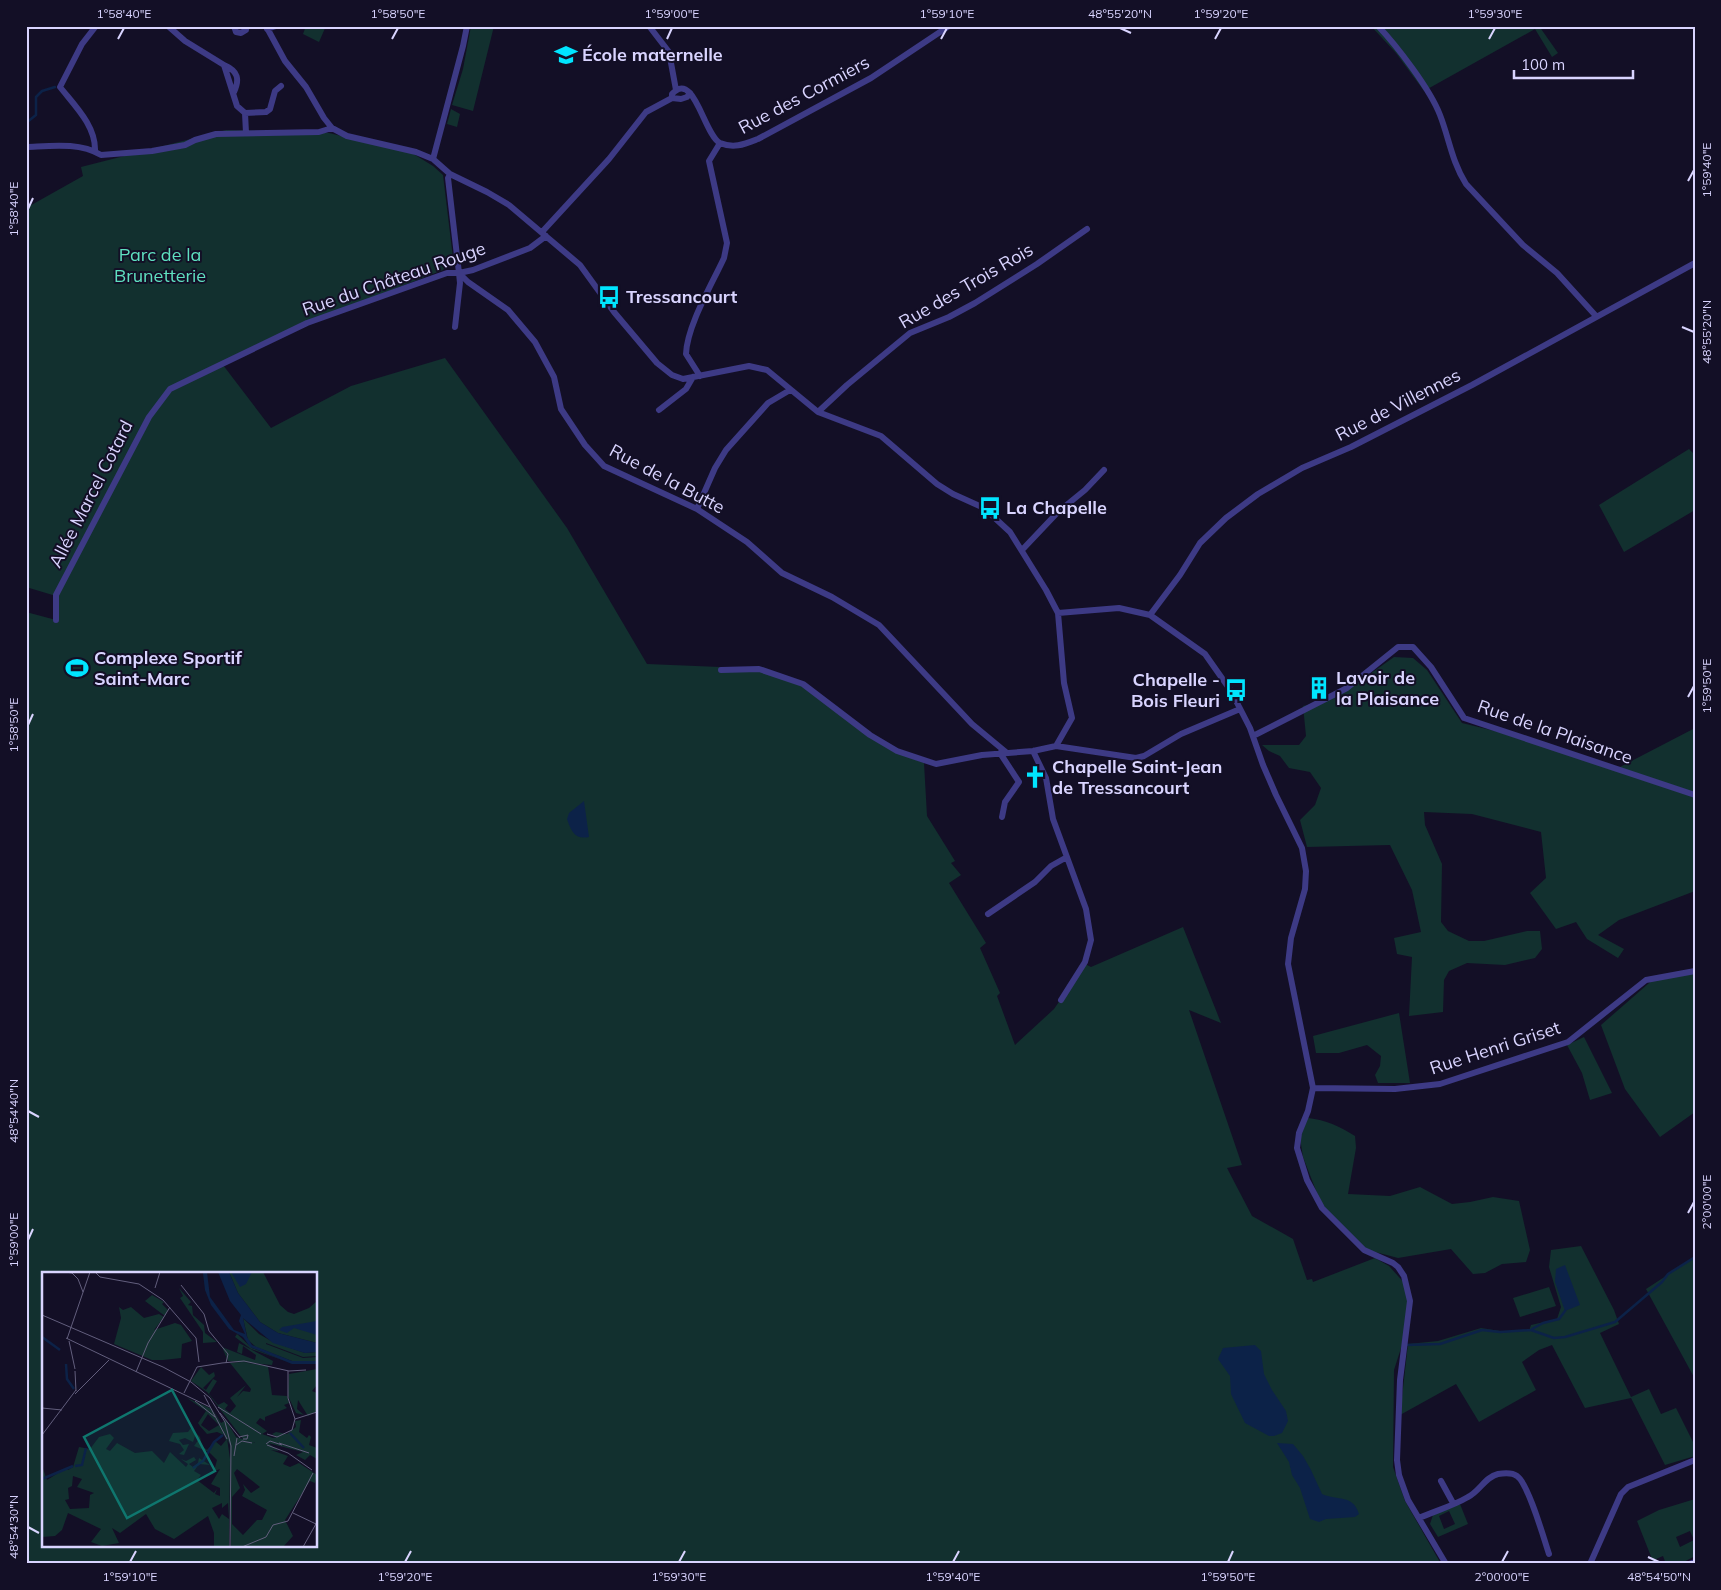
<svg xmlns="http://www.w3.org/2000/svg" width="1721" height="1590" viewBox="0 0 1721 1590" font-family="Mulish,sans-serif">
	<rect width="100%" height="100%" fill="#130f26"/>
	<path fill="#12302f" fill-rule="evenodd" d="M306,26H326L319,42L303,34Z
		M471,26H494L473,111L452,105L463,69Z
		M1371,26H1539L1558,53L1552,57L1535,29L1424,91L1396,53Z
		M451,109L460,114L457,127L447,124Z
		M226,130L329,133L412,153L433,166L443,175L453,258L443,270L310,322L223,365L271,428L351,386L445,358L567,528L647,664L720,667L759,671L802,686L898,753L924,763L927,816L955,861L951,863L961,875L949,883L986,943L980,948L1000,993L997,996L1015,1045L1054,1009L1085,964L1091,967L1183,927L1221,1023L1189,1010L1242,1165L1227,1168L1252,1216L1293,1239L1307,1280L1312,1279L1313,1282L1375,1258L1389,1266L1407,1286L1410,1320L1394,1370L1393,1467L1405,1501L1441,1564H26V612L56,620V596L26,587V208L83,176L81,167ZM44,1274H316V1546H44Z
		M1689,449L1695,455V510L1624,552L1599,505Z
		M1394,657L1413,658L1427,670L1462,723L1503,733L1618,768L1695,728V891L1619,920L1598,935L1624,949L1618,958L1587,939L1576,922L1556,929L1530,893L1546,878L1541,832L1472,814L1424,812L1425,825L1442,864L1441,922L1448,931L1469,941H1484L1527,931H1540L1542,949L1535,958L1505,965L1467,963L1449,971L1444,980L1443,1012L1409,1016L1412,957L1397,954L1394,938L1421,932L1412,890L1390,845L1307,847L1300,820L1315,805L1321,788L1310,772L1289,768L1280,756L1269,751L1262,745H1299L1306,736L1303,706C1337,699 1366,677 1394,657Z
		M1695,970V1112L1660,1137L1625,1089L1601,1025L1656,977Z
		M1399,1013L1410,1083H1378L1375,1075L1380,1066L1381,1056L1367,1045L1339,1053H1316L1313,1036Z
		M1584,1037L1612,1093L1590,1100L1582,1073L1567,1045Z
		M1308,1118C1326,1120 1339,1126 1355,1136L1356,1148L1348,1194L1390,1196L1420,1187L1452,1204L1470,1202L1493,1197L1519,1201L1530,1250L1526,1262L1502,1264L1485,1273L1473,1274L1451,1249L1398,1258L1364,1249L1322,1206L1303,1157L1300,1138Z
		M1581,1246L1614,1310L1619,1324L1600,1333L1631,1397L1649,1389L1661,1414L1676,1408L1695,1446V1456L1665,1465L1631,1398L1585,1408L1552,1345L1539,1350L1522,1362L1536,1390L1479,1422L1456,1384L1400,1415L1408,1344L1438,1341L1481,1328L1500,1331H1529L1531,1325L1557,1319L1561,1307L1549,1267L1551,1250Z
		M1695,1257V1379L1646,1289Z
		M1549,1287L1556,1306L1520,1317L1513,1298Z
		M1695,1499V1556L1680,1564H1666L1663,1556L1656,1559L1658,1564H1654L1637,1521L1659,1510ZM1690,1531L1694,1540L1680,1547L1676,1537Z
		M1460,1504L1468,1524L1438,1537L1430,1524L1433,1515ZM1449,1511L1455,1524L1444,1529L1439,1516Z"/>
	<path fill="#0c2248" d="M584,801L589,837C575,840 571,831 567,819L569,813Z
		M1565,1265L1580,1305L1565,1311L1555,1282L1556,1269Z
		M1255,1345L1261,1351L1264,1374L1272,1390L1286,1411L1288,1421L1282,1433L1274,1436H1269L1245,1423L1231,1394L1230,1376L1218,1359L1223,1348Z
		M1277,1443L1293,1444L1303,1456L1311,1470L1322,1494C1338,1501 1353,1494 1359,1514L1355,1517L1326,1519L1319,1522L1310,1519L1300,1488L1292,1475L1289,1462Z"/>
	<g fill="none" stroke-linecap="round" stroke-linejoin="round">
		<path stroke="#0c2248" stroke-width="2.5" d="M26,123L36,115V97L42,91L55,87
			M1532,1329L1543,1323L1559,1319L1565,1311
			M1405,1345L1440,1344L1482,1330L1500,1332L1531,1330L1554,1338L1565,1337L1615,1322L1662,1282L1668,1274L1695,1257"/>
		<path stroke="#3d3a85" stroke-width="6" d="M168,26L185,41L224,65L237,106L245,113L246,133
			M234,26L236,32L241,33L246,30V26
			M266,26L285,61L306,87L324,118L332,128L347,136L416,152L433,159L450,174L487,192L509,205L580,265L614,312L657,363L672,375L683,379L749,366L767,370L818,412L881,436L937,484L953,494L984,508L1010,532L1046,590L1058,613L1064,683L1072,718L1056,746
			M649,26L669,52L676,90
			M1378,26C1397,46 1430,89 1440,115C1449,138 1452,162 1466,184L1523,245L1557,273L1596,316
			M267,29L276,26
			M224,65C238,71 240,79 234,92
			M672,98V94C694,69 704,135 720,143C734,149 745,144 758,139L871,78L949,26
			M245,113L266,112L270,109L275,91L281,86
			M26,147C51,146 79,142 101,155L152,151L185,145L195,140L216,134L319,132L332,128
			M95,151C96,126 75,106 60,87L82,44L96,26
			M433,159L463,46L467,26
			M450,174L448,178L459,273L468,282L508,310L535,342L554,377L561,409L585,445L604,466L697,509L747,542L782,573L832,597L879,625L972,724L1007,753
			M542,232L609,159L646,112L672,98L681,99L687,97L690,93
			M455,327L460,283L459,273
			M700,376L686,354C687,326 712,284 724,258L727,243L709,161L720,143
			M659,410L686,389L693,377
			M818,412L847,385L910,333L949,317L975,303L1037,264L1087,229
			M697,509L715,468L726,450L768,403L790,390
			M1022,550L1058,512L1085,490L1104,470
			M1058,613L1119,608L1150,615L1205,654L1231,691L1250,728L1263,765L1276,795L1302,848L1306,871L1305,889L1291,938L1288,964L1313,1088L1308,1111L1299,1133L1297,1148L1307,1180L1322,1208L1364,1250L1393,1263L1398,1267L1404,1276L1410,1301L1400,1380L1397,1460L1399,1475L1408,1500L1446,1564
			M1150,615L1180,575L1200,543L1226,518L1258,494L1302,468L1351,447L1472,385L1695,263
			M56,620V595L149,417L170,389L307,323L447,273H459L473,270L530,248L546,236
			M721,670L759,669L803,684L870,735L897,751L936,764L982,755L1033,751L1056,746L1136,758L1144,756L1181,734L1240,709
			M1253,736L1347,688L1398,647H1413L1431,667L1464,718L1695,795
			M1033,751L1046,778L1053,819L1086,909L1091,940L1085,962L1061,1000
			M1000,753L1019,782L1005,802L1002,817
			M988,914L1035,882L1051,866L1067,857
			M1313,1088L1395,1089L1440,1084L1568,1042L1646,980L1695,971
			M1441,1481L1453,1503
			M1419,1518C1435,1511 1453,1506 1468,1497C1480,1491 1485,1477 1498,1474C1504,1473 1513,1473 1517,1476C1528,1483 1544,1539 1549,1554
			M1590,1564L1621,1494L1628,1487L1695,1460
			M1689,1564L1695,1562"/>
	</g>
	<path fill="none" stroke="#d9d4ff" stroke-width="2" d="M1120,28L1131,33M118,39L124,28M392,39L398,28M667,39L672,28M941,39L947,28M1215,39L1221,28M1489,39L1495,28M1688,181L1694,170M28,209L33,198M1682,327L1694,332M1688,697L1694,686M28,725L33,714M28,1111L39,1117M1688,1213L1694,1202M28,1240L33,1229M28,1527L39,1533M1648,1557L1659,1562M130,1562L136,1551M405,1562L411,1551M679,1562L685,1551M953,1562L959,1551M1228,1562L1233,1551M1502,1562L1508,1551"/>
	<defs>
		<symbol id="school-bare" viewBox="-9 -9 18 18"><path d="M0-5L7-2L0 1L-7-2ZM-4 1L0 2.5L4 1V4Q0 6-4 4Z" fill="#00e5ff" stroke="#130f26" stroke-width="2.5" paint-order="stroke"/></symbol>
		<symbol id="bus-bare" viewBox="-9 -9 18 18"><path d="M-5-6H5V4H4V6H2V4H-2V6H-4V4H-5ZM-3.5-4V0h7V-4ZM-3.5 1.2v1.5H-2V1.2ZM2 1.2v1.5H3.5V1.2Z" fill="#00e5ff" stroke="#130f26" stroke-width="2.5" paint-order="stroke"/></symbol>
		<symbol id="stadium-bare" viewBox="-9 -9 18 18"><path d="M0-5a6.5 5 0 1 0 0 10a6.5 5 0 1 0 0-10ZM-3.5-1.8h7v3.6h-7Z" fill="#00e5ff" stroke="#130f26" stroke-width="2.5" paint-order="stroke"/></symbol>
		<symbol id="building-bare" viewBox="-9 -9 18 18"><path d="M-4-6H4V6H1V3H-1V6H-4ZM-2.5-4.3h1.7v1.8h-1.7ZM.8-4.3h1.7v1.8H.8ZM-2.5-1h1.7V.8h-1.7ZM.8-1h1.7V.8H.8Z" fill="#00e5ff" stroke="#130f26" stroke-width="2.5" paint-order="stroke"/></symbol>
		<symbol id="church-bare" viewBox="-9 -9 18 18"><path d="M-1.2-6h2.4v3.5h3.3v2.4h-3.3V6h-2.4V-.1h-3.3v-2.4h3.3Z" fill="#00e5ff" stroke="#130f26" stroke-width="2.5" paint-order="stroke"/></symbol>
	</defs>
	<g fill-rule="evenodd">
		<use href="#school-bare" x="550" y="39" width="32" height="32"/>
		<use href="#bus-bare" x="593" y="281" width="32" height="32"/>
		<use href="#bus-bare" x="974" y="492" width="32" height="32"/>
		<use href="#stadium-bare" x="61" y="652" width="32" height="32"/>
		<use href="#building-bare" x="1303" y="672" width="32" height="32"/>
		<use href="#bus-bare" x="1220" y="674" width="32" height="32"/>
		<use href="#church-bare" x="1019" y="761" width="32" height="32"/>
	</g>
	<g text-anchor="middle" stroke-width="4" stroke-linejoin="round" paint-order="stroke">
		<g font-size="18" font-weight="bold" fill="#d9d4ff" stroke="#130f26" text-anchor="start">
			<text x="582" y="61">École maternelle</text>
			<text x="626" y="303">Tressancourt</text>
			<text x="1006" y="514">La Chapelle</text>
			<text x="94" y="664">Complexe Sportif<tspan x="94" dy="21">Saint-Marc</tspan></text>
			<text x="1336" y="684">Lavoir de<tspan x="1336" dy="21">la Plaisance</tspan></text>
			<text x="1220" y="686" text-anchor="end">Chapelle -<tspan x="1220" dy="21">Bois Fleuri</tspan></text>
			<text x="1052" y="773">Chapelle Saint-Jean<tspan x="1052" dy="21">de Tressancourt</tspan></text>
		</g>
		<g font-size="18" fill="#d9d4ff" stroke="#130f26">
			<text transform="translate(804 95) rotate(-28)" y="6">Rue des Cormiers</text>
			<text transform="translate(394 279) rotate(-19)" y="6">Rue du Château Rouge</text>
			<text transform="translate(966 286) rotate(-30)" y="6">Rue des Trois Rois</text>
			<text transform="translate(1398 405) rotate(-27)" y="6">Rue de Villennes</text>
			<text transform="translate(667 479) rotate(28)" y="6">Rue de la Butte</text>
			<text transform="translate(91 494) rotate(-63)" y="6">Allée Marcel Cotard</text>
			<text transform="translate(1555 732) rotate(19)" y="6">Rue de la Plaisance</text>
			<text transform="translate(1495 1048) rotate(-18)" y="6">Rue Henri Griset</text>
		</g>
		<g font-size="18" fill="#5fe0c0" stroke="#130f26">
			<text x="160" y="261">Parc de la<tspan x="160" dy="21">Brunetterie</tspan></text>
		</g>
	</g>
	<g transform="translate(42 1272)">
		<rect width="275" height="275" fill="#130f26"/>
		<path d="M187,0H221L238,33L246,40L252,42L267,36L275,29V71L236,61L218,50L196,21ZM137,16L149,30L146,33L150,34L151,43L162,53L163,61L175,70L161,71V60L138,26L141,24ZM110,23L122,30L120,32L126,38L123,44L103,29ZM77,35L81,38L89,35L102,46L117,42L122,45L112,58L133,51L139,53L150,69L140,72L139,86L121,88H110L72,72L79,46ZM201,46L217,62L231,70L263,81L275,80V84L261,85L224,71V72L261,86L275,85V89H250L214,75L206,68ZM195,62L210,76L246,90L209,77L193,65ZM197,71L231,89L230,93L186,89L180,75L213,88L214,83L201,74L200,82L195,80ZM198,90L226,94L230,123L245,124L247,131L242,133L245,136L223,145V149L218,146L214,151L225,159L220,162L231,166L235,165L230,162L234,160L245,162L254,155L253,149L259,148L257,160L265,166L267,163L269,165L267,173L275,176V187L268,183L263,188L254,183L261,180L226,171L237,179L229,178L246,184L241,192L248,195L257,191L275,203L271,219L273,211L268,209L243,248L251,264L241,275H189L188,173L171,138L179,151L184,148L194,165L217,172L201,167L165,120L149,109L159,95L167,103L172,100L173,104L161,116L164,118L171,107L175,109L167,122L176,133L182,130L186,133L183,137L188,141L194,134L188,126L204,113L195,125L201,119L208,120L209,117L188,91ZM195,197L218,215L209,221L201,212L203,218L200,224L225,238L220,248H215L201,263L190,252V225L198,216L192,201ZM275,97V113L270,119L275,121V139L266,144L256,128L255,137L262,143L254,141L246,124L247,102ZM145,126L170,137L185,166L188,187L187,275H172V261L166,244L132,267L113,257L104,242L78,261L70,256L77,271L60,274L49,270L59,257L26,241L20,258L13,264L0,265V194L5,208L24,196L26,198L31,195L37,175L48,177L57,165L68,162L72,166L64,177L68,179L75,171L93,181L110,179L122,191L128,180L144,195L146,192L139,187L144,189L152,185L154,188L147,192L151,195L156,191L157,186L168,193L157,192L152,199L159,203L155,208L172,221L175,217L173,222L178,224V216L169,212L178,197L172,199L175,188L167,180L152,174L157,167L153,164L151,170L143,166L137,168L141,173L147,172L142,183L137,182L142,178L138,172L127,169L131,161L146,160L149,156L158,165L160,174L165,178L173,169L179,174L184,168L182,163L175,160L165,162L158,154L156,151L164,139ZM166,142L177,153L167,159L159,153ZM31,204L40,207L35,215L52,221L48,223L47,236L28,237L23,228L27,227L26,216L30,214ZM180,231V236L186,231L187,247L180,242L177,247L170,236Z" fill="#12302f" fill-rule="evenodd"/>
		<path d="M165,0L168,25L192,58L203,62L197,49L199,43L188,29L176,0H187L196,21L218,50L236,61L275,71V80L263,81L231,71L201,46L205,65L210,73L250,89H275V92H250L208,75L201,65L187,57L169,33L163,18L161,1ZM189,0H210L204,12L198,15ZM275,49V63L252,56L245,61L237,58L240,55Z" fill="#0c2248"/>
		<path fill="none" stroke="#0c2248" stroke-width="2.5" d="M0,65L18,78M24,92L25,107L32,117M248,161L262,176M33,194L40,193L44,176M151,196L161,189L172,170L181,163M0,207L31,194"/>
		<path fill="none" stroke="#625e7d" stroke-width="1" d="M23,0L30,1L36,7L41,20M53,0L58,5L97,12L121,28L154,66L157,90M139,13L162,42L167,59L186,82L184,91M113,16L118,0M0,43L121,95L149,110L168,126L183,150L189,174L188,275M24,66L168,135M25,67L48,0M27,69L33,97M180,91L202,89L247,99L264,98M33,99L34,119M94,100L106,71L128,35M142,121L155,95L180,91M33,122L67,88M162,123L185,167M153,129L173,145M176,135L219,162M0,136L20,138M178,141L198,166M253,147L275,140M225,162L235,165L250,158L253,147L246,126V99M0,163L34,118M197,165L206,163L205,167H201M237,171L267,181M224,172L228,169L240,173M194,173L200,169L210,171M225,173L246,181L270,198M192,184L195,166M251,241L274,252M200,275L224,265L231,253L246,249L271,201M261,275L275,250"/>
		<path fill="#0f766e" fill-opacity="0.15" stroke="#0f766e" stroke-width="2.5" d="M130,118L173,199L85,246L42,165Z"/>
		<rect width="275" height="275" fill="none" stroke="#d9d4ff" stroke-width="2.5"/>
	</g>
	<rect width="1721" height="1590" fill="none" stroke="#130f26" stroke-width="55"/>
	<path d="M1514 70v8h119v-8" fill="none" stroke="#d9d4ff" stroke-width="2.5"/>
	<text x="1521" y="70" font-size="15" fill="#d9d4ff" stroke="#130f26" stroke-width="4" paint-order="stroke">100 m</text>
	<rect x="28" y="28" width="1666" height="1534" fill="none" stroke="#d9d4ff" stroke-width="2"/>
	<g font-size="12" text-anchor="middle" fill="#d9d4ff">
		<text x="124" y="18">1°58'40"E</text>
		<text x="398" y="18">1°58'50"E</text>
		<text x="672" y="18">1°59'00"E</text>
		<text x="947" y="18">1°59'10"E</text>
		<text x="1120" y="18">48°55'20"N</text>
		<text x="1221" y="18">1°59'20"E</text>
		<text x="1495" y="18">1°59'30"E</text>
		<text transform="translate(1707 170) rotate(-90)" y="4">1°59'40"E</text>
		<text transform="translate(14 209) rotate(-90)" y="4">1°58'40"E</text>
		<text transform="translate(1707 332) rotate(-90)" y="4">48°55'20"N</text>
		<text transform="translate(1707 686) rotate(-90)" y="4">1°59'50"E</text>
		<text transform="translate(14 725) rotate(-90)" y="4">1°58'50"E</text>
		<text transform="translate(14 1111) rotate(-90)" y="4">48°54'40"N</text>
		<text transform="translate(1707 1202) rotate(-90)" y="4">2°00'00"E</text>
		<text transform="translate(14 1240) rotate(-90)" y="4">1°59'00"E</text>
		<text transform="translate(14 1527) rotate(-90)" y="4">48°54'30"N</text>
		<text x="130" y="1581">1°59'10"E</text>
		<text x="405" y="1581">1°59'20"E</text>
		<text x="679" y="1581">1°59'30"E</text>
		<text x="953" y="1581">1°59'40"E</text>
		<text x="1228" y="1581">1°59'50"E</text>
		<text x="1502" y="1581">2°00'00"E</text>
		<text x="1659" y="1581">48°54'50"N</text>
	</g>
</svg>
